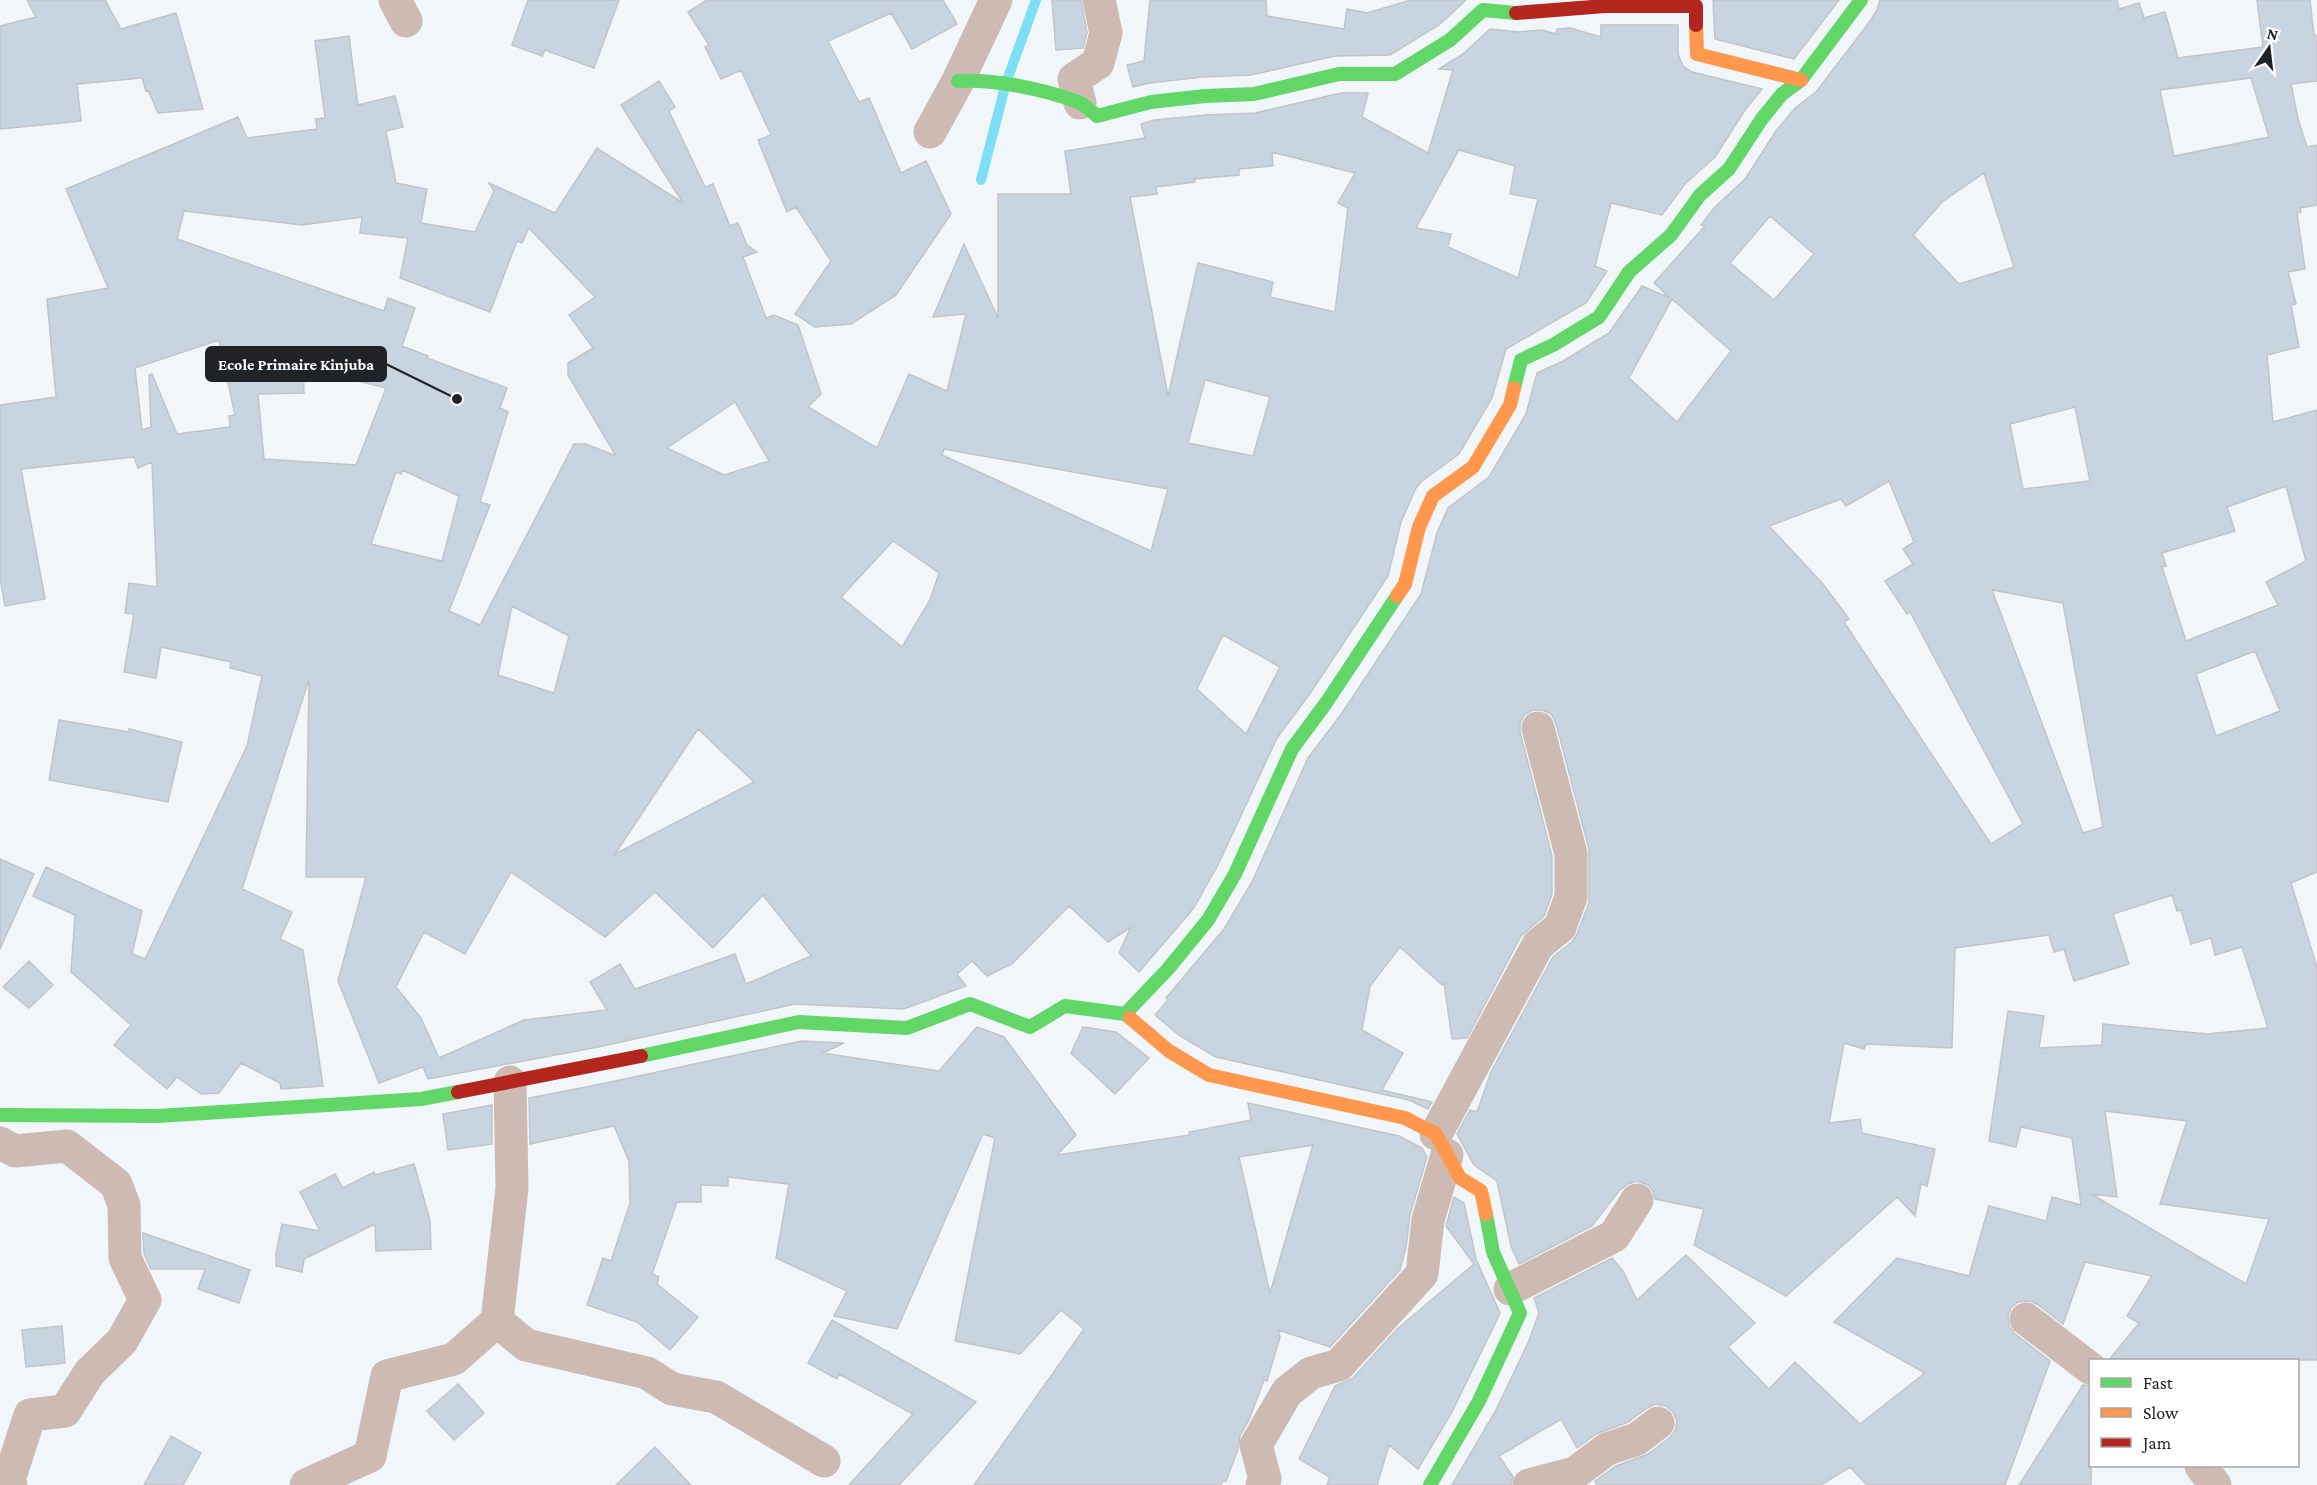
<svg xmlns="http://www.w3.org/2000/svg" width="2317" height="1485" viewBox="0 0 2317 1485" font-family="'Crimson Pro',serif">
	<rect width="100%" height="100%" fill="#f1f6fa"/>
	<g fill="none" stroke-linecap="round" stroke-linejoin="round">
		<path stroke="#7ddef5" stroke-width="10" d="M981,180L1006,83L1036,0"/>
	</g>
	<path fill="#c8d5e1" stroke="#c1c5c8" stroke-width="1.5" fill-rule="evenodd" d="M27,0H105L121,29L176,13L203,109L158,113L148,90L146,91L142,78L77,84L81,121L0,129V26L36,17Z
		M528,0H619L594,68L545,50L542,56L512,45Z
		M707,0H943L957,24L912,49L891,13L828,41L859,102L869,98L901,173L926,161L951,214L896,295L851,324L815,327L795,314L831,261L796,207L787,212L758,140L771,135L741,70L721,79L705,47L709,45L688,12Z
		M1052,0H1081L1087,33L1083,48L1056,50Z
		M1150,0H1266L1267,16L1344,29L1347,9L1367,13L1411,0H1466L1439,25L1390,55L1335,56L1251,75L1203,77L1149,83L1133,87L1127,65L1144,61Z
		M1713,0H1839L1794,59L1715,39Z
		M1880,0H2117L2119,9L2139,3L2144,18L2165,12L2178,58L2263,47L2257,0H2310L2314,35L2317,36V81L2291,84L2298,119L2307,147L2317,145V205L2300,208L2301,212L2297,213L2305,269L2288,272L2296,304L2291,305L2299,347L2267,355L2273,422L2317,410V872L2291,883L2317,967V1360H2109L2139,1323L2127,1316L2152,1276L2085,1262L2063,1324L2037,1304L2029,1301L2018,1302L2011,1308L2008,1316L2009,1326L2014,1333L2050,1361L2005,1485H1867L1850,1467L1821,1485H1597L1595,1481L1616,1466L1648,1454L1669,1438L1675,1431L1677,1421L1673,1412L1666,1406L1656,1404L1647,1408L1628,1422L1596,1434L1577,1448L1561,1419L1499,1456L1513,1477L1511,1485H1452L1496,1410L1528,1343L1539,1313L1534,1298L1612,1258L1623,1271L1637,1300L1686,1255L1755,1323L1728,1347L1769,1389L1795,1362L1860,1424L1925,1373L1834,1322L1897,1258L1969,1276L1989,1206L2046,1221L2052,1197L2081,1205L2072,1138L2021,1127L2016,1147L1989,1141L2008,1011L2044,1016L2039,1048L2102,1045L2103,1024L2207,1034L2268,1028L2242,947L2215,955L2211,938L2191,944L2181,910L2177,911L2172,895L2113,914L2129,964L2074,981L2064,949L2054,952L2049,935L1955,948L1952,1048L1866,1044L1864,1049L1844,1043L1829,1123L1860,1119L1862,1133L1935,1149L1927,1186L1921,1184L1915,1216L1897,1197L1786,1296L1694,1245L1704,1209L1655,1199L1653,1191L1648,1185L1637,1181L1628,1184L1619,1191L1592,1226L1519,1264L1511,1246L1497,1181L1474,1165L1457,1134L1470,1110L1477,1112L1491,1072L1553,957L1572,942L1577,934L1589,903V849L1556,723L1551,714L1542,710H1533L1524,715L1520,724V732L1552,856V894L1544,916L1521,936L1467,1038L1452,1039L1444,983L1442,985L1400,947L1370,986L1362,1030L1403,1053L1382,1090L1432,1102L1428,1109L1409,1100L1216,1057L1180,1036L1155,1015L1168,1000L1166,998L1224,929L1252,882L1308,758L1342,713L1421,594L1437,533L1448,508L1489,477L1526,414L1537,373L1563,361L1609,333L1642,286L1670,298L1654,283L1705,226L1701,225L1714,208L1745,179L1776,131L1795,108L1816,92L1868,24L1877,10ZM2251,78L2269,137L2174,156L2160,90ZM1984,173L2014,267L1959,284L1913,235L1942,202ZM1770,216L1814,254L1774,300L1730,263ZM1672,299L1731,351L1677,422L1629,378ZM2075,407L2090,481L2023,489L2010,424ZM1889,481L1914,542L1903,549L1913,564L1885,581L1907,614L1910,612L2023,824L1991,844L1844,622L1849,619L1823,584L1769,526L1841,499L1846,506ZM2286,486L2306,561L2266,582L2278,605L2186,641L2162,567L2166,566L2162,553L2235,531L2227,507ZM1992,590L2063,603L2103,827L2083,833ZM2255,651L2280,711L2216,736L2196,674ZM2105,1111L2187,1121L2160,1204L2269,1219L2246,1284L2091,1194L2117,1197Z
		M1601,25H1678V54L1683,66L1692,72L1762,89L1745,110L1715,157L1685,184L1662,215L1611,203L1595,266L1607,271L1586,303L1506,349L1492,398L1459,454L1422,481L1416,488L1401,522L1388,576L1311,692L1277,738L1218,865L1193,909L1139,972L1119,953L1131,927L1108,942L1069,906L1012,964L987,976L972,961L957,974L966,986L904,1009L795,1004L598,1047L428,1079L423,1067L379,1083L338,981L366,877H306L309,679L242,889L292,912L280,939L303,950L323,1086L281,1089L280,1083L241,1063L219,1093L201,1094L177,1077L167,1089L114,1045L131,1025L71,972L75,915L33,896L46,867L142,911L132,954L145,959L247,746L262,676L230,668L231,662L161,647L156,678L124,672L134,614L125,613L129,583L157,587L152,462L138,468L134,457L21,469L45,599L5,606L0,578V405L56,397L47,299L108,288L66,189L238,117L247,138L317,129L316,119L325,118L315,41L349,36L358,105L395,96L403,127L386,131L396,183L427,189L421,223L475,232L494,191L489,183L555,213L597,148L683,203L621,105L659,81L675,107L669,111L705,187L713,184L730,226L738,223L747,245L757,252L743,257L766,318L774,315L798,325L821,394L808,407L877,448L909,374L947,391L966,314L933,317L964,244L998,318V194H1071L1065,151L1145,138L1141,124L1154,120L1206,115L1255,113L1341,93H1368L1362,117L1428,153L1453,70L1439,69L1463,54L1490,29L1518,32L1542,30L1556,34L1557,29L1570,28L1601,37ZM1459,150L1515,166L1510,194L1538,199L1518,278L1448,247L1451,234L1416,228ZM1272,152L1355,173L1338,203L1348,208L1335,312L1270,297L1273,282L1198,263L1168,396L1130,197L1157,194L1156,187L1195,182L1194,179L1239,175V169L1273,166ZM184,211L302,225L362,217L360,233L408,238L400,278L490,312L517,241L522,243L529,228L595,297L569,315L593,348L568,363V375L616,456L586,444H574L480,625L449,611L490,505L480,502L508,412L500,408L507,388L427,358L428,356L402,346L415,308L388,298L384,311L177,239ZM219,340L235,415L229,416L230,427L177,434L152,374L149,375L151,427L142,430L135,368ZM303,367L386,388L356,465L264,459L258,394L304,393ZM1205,380L1270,397L1253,456L1188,443ZM735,402L769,461L724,475L667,448ZM944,449L1168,489L1151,551L942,455ZM402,470L459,496L442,561L371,544L396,472L401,474ZM893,541L939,573L930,600L902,647L841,597ZM512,606L569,636L554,693L498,675ZM1223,635L1280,667L1246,734L1197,689ZM698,729L754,782L615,854ZM511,872L605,937L655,892L713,948L763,895L811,956L746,984L735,954L635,989L620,964L590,982L607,1010L524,1020L439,1058L421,1018L396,987L424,932L465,954Z
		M59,720L129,732V729L182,742L168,802L49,780Z
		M0,859L34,874L0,949Z
		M29,961L53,985L29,1008L3,987Z
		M977,1027L1004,1037L1076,1135L1057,1155L1190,1135L1189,1132L1251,1120L1248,1103L1399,1136L1422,1148L1427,1157L1410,1215L1406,1247L1400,1270L1330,1347L1278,1330L1280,1337L1267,1381L1264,1380L1249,1420L1240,1436L1238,1449L1226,1481H1223L1220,1485H974L1084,1329L1061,1310L1020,1354L955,1341L995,1138L983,1134L897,1329L834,1316L847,1291L776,1258L789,1184L728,1177V1186L701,1185V1202H677L652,1274L659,1277L657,1284L698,1317L670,1350L637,1322L587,1305L603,1258L611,1261L630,1203L629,1161L614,1126L530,1144L529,1098L606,1083L801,1041L844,1043L823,1053L939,1071ZM1313,1145L1270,1293L1239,1157Z
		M1083,1027L1116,1032L1149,1058L1115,1094L1071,1053Z
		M492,1105V1144L448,1150L443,1114Z
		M414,1164L430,1220L431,1249L376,1251L375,1224L304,1259L302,1272L276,1266V1253L282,1224L320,1231L300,1192L335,1174L343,1188L374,1172L375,1175Z
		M1454,1197L1464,1203L1476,1259L1500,1313L1493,1328L1451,1414L1418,1469L1389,1445L1377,1485H1327L1330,1477L1299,1459L1335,1386L1353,1378L1397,1329L1474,1264L1446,1226Z
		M143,1233L250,1270L239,1303L198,1289L205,1269H151L144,1254Z
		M832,1320L976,1402L899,1485H849L913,1414L839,1374L837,1379L808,1363Z
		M62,1326L65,1363L26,1367L22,1330Z
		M458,1384L484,1413L454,1440L427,1411Z
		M2083,1385L2091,1386V1485H2019Z
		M171,1436L201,1453L183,1485H144Z
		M655,1447L691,1485H616Z"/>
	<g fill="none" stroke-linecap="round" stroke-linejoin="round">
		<path stroke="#ccbab3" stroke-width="33" d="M395,0L406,21
			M1080,103L1074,79L1098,63L1106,33L1099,0
			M930,132L958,81L996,0
			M1436,1134L1538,945L1560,927L1571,897V854L1538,728
			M0,1143L15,1151L67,1146L116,1184L124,1205L125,1258L145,1300L122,1341L90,1372L65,1411L30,1415L8,1483L11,1485
			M1510,1289L1614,1236L1637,1200
			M2026,1319L2090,1368
			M497,1321L526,1345L647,1373L672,1389L716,1397L824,1461
			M2201,1466L2215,1485
			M306,1485L370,1456L387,1376L454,1359L497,1321L512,1188L510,1082
			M1262,1485L1265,1479L1256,1445L1287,1392L1311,1373L1339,1365L1422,1274L1428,1220L1447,1155
			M1529,1485L1575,1473L1607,1449L1637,1439L1658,1423"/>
		<path stroke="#63d668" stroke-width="14" d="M958,81C995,79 1043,89 1078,102C1085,105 1091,111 1097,116L1151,102L1205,96L1254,94L1339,74H1395L1450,40L1483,10L1516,13
			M1514,388L1521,360L1553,345L1599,317L1629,272L1671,235L1700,195L1729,169L1761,120L1782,94L1801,80L1861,0
			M1125,1014L1168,969L1208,920L1235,874L1292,749L1326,703L1397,596
			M641,1056L799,1022L907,1028L970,1004L1030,1027L1065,1006L1125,1014L1130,1018
			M0,1115L158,1116L421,1099L458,1092
			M1430,1485L1479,1401L1520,1313L1493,1252L1486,1214"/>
		<path stroke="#ff974d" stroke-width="14" d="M1696,25L1697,54L1801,80
			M1397,596L1405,584L1419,527L1433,496L1473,467L1510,405L1514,388
			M1130,1018L1169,1051L1209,1075L1405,1118L1436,1134L1460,1178L1481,1191L1486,1214"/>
		<path stroke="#b3261e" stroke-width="14" d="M1516,13L1605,6H1696V25
			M458,1092L641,1056"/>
	</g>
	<path fill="none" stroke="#202326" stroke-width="2" d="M457 399L386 364"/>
	<circle fill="#202326" stroke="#fff" stroke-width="2" cx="457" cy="399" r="6"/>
	<rect fill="#202326" stroke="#202326" stroke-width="2" x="206" y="347" width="180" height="34" rx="6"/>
	<g font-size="16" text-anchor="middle" font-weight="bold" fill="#fff">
		<text x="296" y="370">Ecole Primaire Kinjuba</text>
	</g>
	<rect x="2089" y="1359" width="210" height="108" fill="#ffffff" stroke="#a6a7a8" stroke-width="1.5"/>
	<rect x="2101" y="1378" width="30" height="9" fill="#63d668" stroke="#a6a7a8" stroke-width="1.5"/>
	<text x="2143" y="1389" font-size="18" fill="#202326">Fast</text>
	<rect x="2101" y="1408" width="30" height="9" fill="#ff974d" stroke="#a6a7a8" stroke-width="1.5"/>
	<text x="2143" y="1419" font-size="18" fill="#202326">Slow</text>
	<rect x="2101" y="1438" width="30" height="9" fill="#b3261e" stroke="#a6a7a8" stroke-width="1.5"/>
	<text x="2143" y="1449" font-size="18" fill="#202326">Jam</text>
	<g transform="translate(2269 48) rotate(14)" stroke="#ffffff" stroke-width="4.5" paint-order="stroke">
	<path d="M0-4.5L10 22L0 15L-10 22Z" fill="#202326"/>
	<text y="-9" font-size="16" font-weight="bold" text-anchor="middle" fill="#202326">N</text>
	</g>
</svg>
